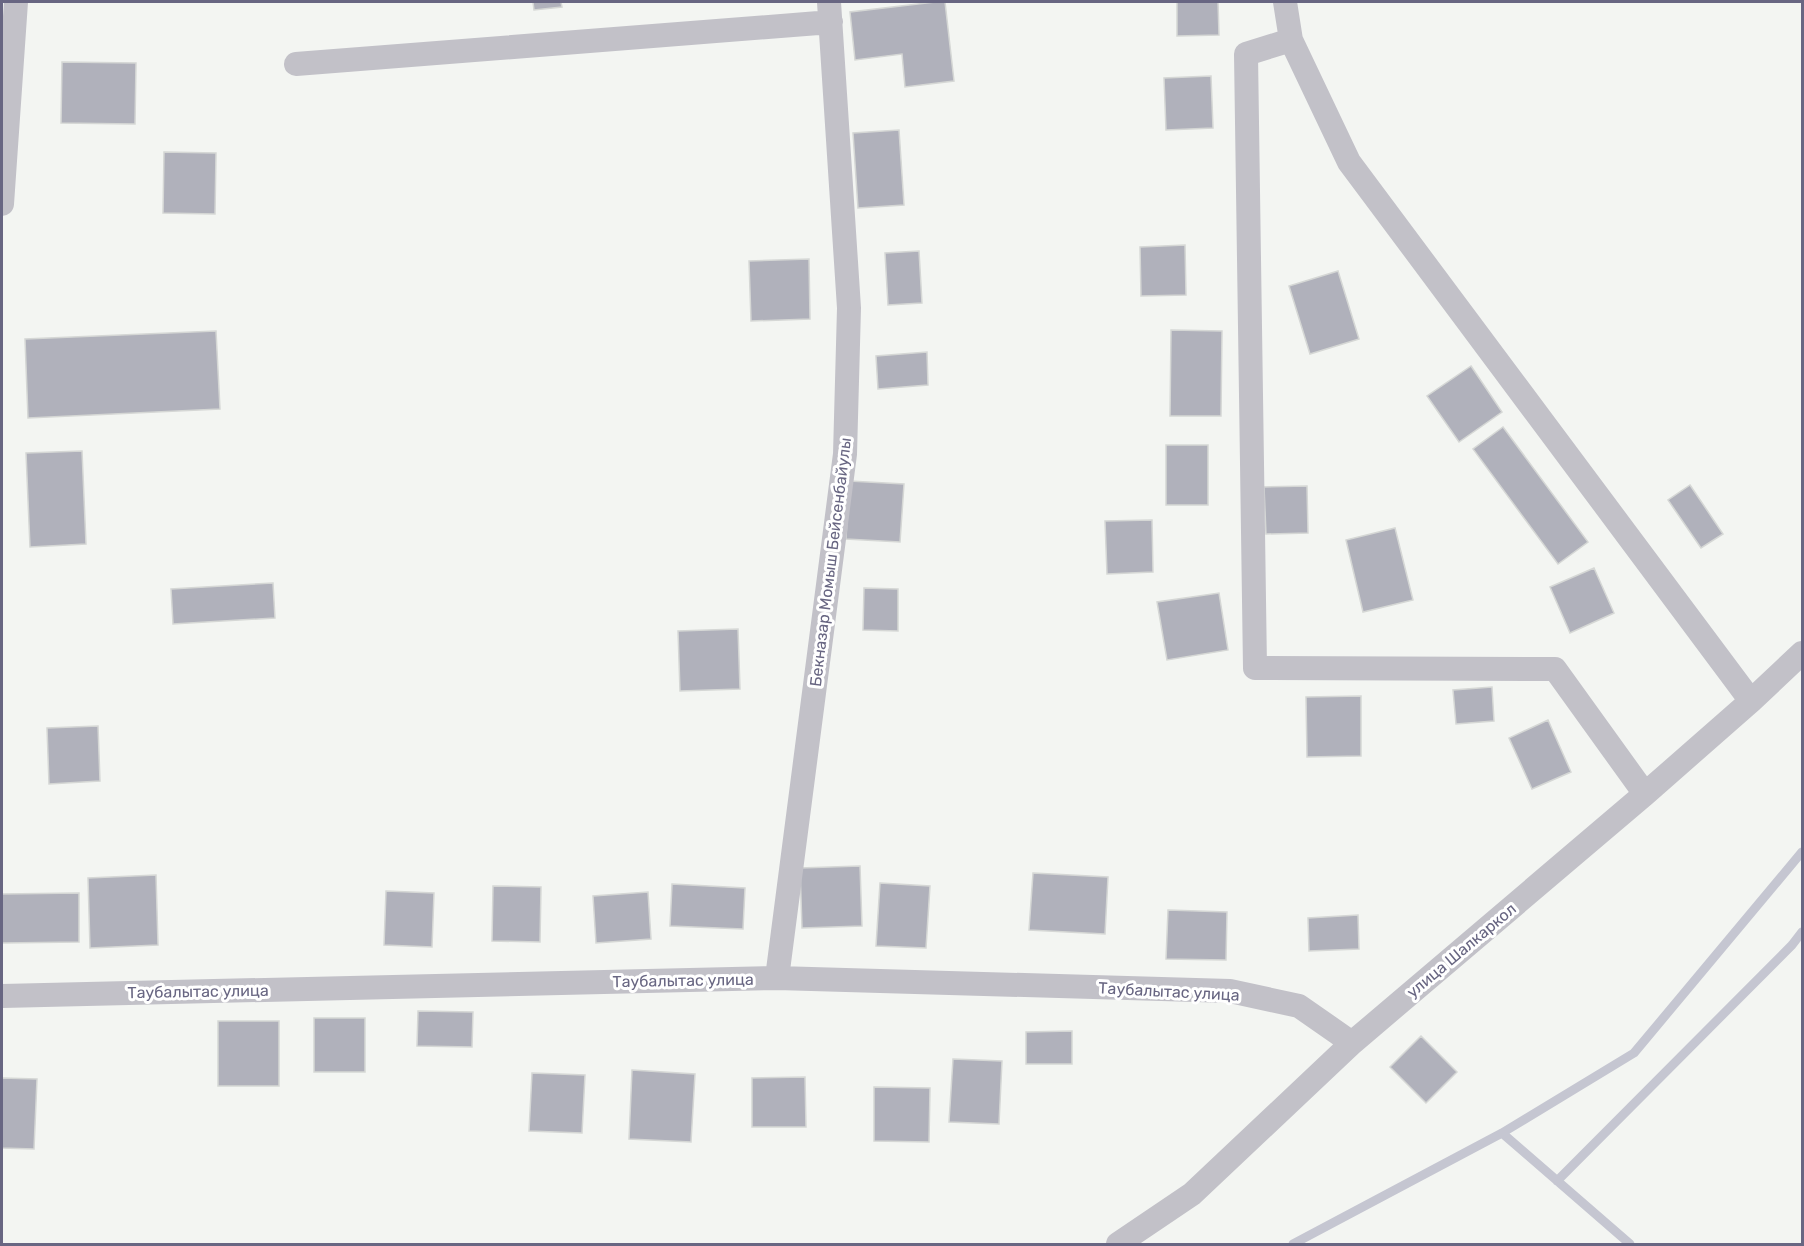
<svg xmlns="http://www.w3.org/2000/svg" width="1804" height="1246" viewBox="0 0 1804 1246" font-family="Rubik,sans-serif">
	<rect width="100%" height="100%" fill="#f3f5f2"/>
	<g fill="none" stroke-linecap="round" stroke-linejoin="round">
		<path stroke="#c5c6d1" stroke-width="9" d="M1502,1133L1630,1244
			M1557,1181L1792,945L1802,932
			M1293,1244L1502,1133L1634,1053L1802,852"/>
	</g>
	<path fill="#b0b1bb" stroke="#d5d7d5" stroke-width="1.5" d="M533,2H561L562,7L534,10Z
		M935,2H945L954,81L905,87L902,54L855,60L850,12Z
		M1177,2H1218L1219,35L1177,36Z
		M62,62L136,63L135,124L61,123Z
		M1211,76L1213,128L1166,130L1164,78Z
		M899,130L904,205L858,208L853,133Z
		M164,152L216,153L215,214L163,213Z
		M1185,245L1186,295L1141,296L1140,247Z
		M919,251L922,303L888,305L885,253Z
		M809,259L810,319L751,321L749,261Z
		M1338,271L1359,339L1310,354L1289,286Z
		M1171,330L1222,331L1221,416H1170Z
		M216,331L220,409L28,418L25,339Z
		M927,352L928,385L878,389L876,356Z
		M1471,366L1502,412L1459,442L1427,396Z
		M1503,427L1588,542L1558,564L1473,449Z
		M1166,445H1208V505H1166Z
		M82,451L86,544L30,547L26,453Z
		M849,481L904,484L900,542L846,539Z
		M1690,485L1723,534L1701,548L1668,500Z
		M1307,486L1308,533L1266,534L1264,487Z
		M1152,520L1153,572L1107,574L1105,521Z
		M1395,528L1413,600L1363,612L1346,540Z
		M1594,568L1614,613L1570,633L1550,587Z
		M273,583L275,618L173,624L171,589Z
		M864,588L898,589V631L863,630Z
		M1219,593L1228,650L1167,660L1157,602Z
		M738,629L740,689L680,691L678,631Z
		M1492,687L1494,721L1456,724L1453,690Z
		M1361,696V756L1307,757L1306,697Z
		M1548,720L1571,772L1532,789L1509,738Z
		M98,726L100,781L49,784L47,728Z
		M860,866L862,926L802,928L800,868Z
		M1033,873L1108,877L1105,934L1029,930Z
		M156,875L158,945L90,948L88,878Z
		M880,883L930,886L926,948L876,946Z
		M672,884L745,888L743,929L670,926Z
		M493,886L541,887L540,942L492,941Z
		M386,891L434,893L432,947L384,945Z
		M648,892L651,939L596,943L593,896Z
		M79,893V942L2,943V894Z
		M1168,910L1227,912L1226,960L1166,959Z
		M1358,915L1359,949L1309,951L1308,918Z
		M418,1011L473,1012L472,1047L417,1046Z
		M314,1018H365V1072H314Z
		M218,1021H279V1086H218Z
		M1072,1031V1064H1026V1032Z
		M1421,1036L1457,1072L1426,1103L1390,1067Z
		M953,1059L1002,1061L999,1124L949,1122Z
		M632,1070L695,1074L691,1142L629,1139Z
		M532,1073L585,1075L582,1133L529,1131Z
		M805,1077L806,1127H752V1078Z
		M2,1078L37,1079L34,1149L2,1148Z
		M874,1087L930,1088L929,1142L874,1141Z"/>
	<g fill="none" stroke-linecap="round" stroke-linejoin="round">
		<path stroke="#c2c1c8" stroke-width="24" d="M1285,2L1291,40L1349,162L1751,701
			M1291,40L1246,54L1255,668L1555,669L1645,794
			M296,64L831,22
			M2,204L16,2
			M777,978L845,454L849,308L829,2
			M2,996L777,978L1230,991L1299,1006L1352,1043
			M1118,1244L1192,1194L1352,1043L1645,794L1751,701L1802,653"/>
	</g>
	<g text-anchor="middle" stroke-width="6" stroke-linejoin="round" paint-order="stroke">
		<g font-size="16" fill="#686682" stroke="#fff">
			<text transform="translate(830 562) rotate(-83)" y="6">Бекназар Момыш Бейсенбайулы</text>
			<text transform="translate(1461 950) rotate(-40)" y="6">улица Шалкаркол</text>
			<text transform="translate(683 980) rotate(-1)" y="6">Таубалытас улица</text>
			<text transform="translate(198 991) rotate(-1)" y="6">Таубалытас улица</text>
			<text transform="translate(1169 991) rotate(3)" y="6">Таубалытас улица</text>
		</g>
	</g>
	<rect width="1804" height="1246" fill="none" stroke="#686682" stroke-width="6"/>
</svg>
